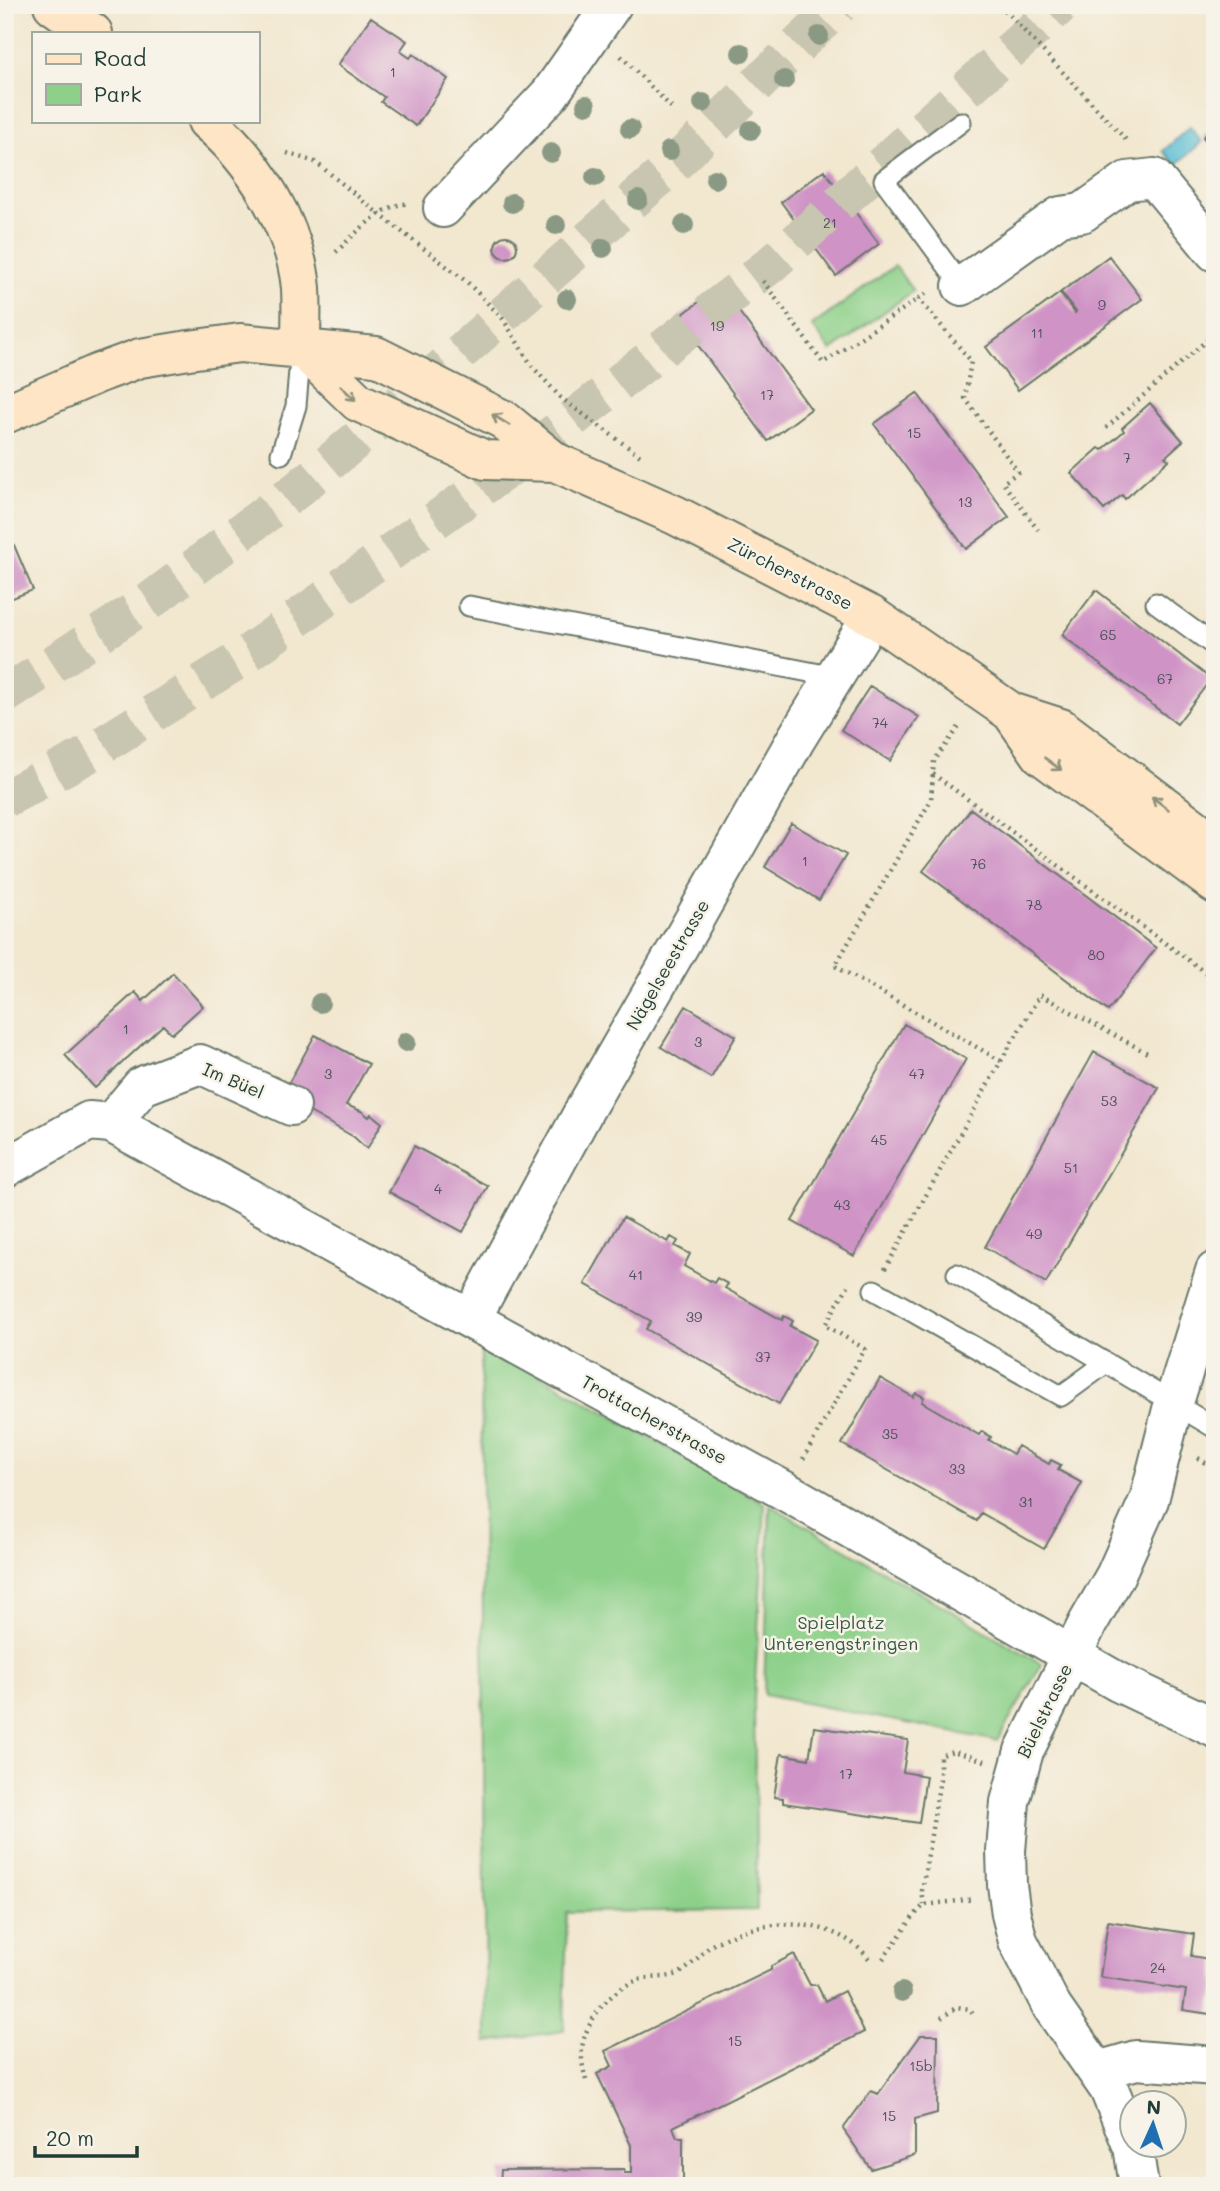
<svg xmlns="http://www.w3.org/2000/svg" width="1220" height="2191" viewBox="0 0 1220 2191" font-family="Mali,sans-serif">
	<rect width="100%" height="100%" fill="#f7f3e8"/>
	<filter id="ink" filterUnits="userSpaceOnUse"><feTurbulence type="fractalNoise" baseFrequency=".0143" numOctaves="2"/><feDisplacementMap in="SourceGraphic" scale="14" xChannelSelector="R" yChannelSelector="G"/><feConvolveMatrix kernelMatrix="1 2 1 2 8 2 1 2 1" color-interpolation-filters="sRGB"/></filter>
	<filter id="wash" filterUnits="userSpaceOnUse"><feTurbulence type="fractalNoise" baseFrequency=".00686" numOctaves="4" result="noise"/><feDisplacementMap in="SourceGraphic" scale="28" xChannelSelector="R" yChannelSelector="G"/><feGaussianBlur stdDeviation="1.57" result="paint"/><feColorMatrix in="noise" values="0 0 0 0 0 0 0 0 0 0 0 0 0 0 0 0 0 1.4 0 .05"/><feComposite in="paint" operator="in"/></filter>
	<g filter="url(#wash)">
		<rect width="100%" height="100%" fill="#f2e7cf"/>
		<path fill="#8cd089" stroke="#56865e" stroke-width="2" d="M895,266L913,291L831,351L812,326Z
			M481,1341L765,1504L754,1702L757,1910L567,1912L564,2031L486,2042Z
			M770,1505L1042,1664L997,1741L764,1695Z"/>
		<path fill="#56bcd3" stroke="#3a7c84" stroke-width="2" d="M1190,127L1202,142L1176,165L1163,151Z"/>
		<g id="blocks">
			<path fill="#cf93c6" d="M371,17L407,41L400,51L410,58L413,54L448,79L416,126L381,102L384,97L338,65Z
				M1215,126V151L1203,137Z
				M824,170L879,244L836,276L781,202Z
				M495 247a11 11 0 1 1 22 0a11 11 0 1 1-22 0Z
				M1109,256L1142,299L1018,390L986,347L1060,293L1075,313L1076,312L1061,292Z
				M720,286L811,409L768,441L678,318Z
				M917,393L1009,517L966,549L874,424Z
				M1150,403L1183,441L1165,457L1169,460L1125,499L1122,495L1104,510L1071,473L1099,448L1102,450L1124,431L1122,428Z
				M8,531L33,590L5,601V532Z
				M1096,590L1211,679L1177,724L1062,635Z
				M870,686L919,717L890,761L841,730Z
				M971,809L1156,948L1108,1011L923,871Z
				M791,823L846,855L819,900L765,867Z
				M173,973L203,1006L172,1034L163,1025L95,1088L65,1055L135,992L143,1001Z
				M686,1006L736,1036L711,1078L661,1047Z
				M904,1024L966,1059L854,1256L792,1221Z
				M315,1035L369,1064L346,1105L361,1111L369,1117L371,1114L382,1123L367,1149L354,1137L299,1106L306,1094L288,1084Z
				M1094,1052L1159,1088L1046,1283L985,1247Z
				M414,1146L488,1186L463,1232L389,1192Z
				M623,1217L668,1242L671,1237L678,1241L675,1246L690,1254L684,1266L714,1283L717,1278L728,1284L725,1288L782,1320L784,1316L793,1321L790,1326L816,1340L779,1404L646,1329L651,1321L585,1284Z
				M880,1378L913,1397L916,1393L924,1397L922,1402L979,1435L982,1431L991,1437L989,1440L1013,1454L1018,1446L1049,1464L1051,1460L1061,1465L1058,1470L1082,1483L1044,1549L981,1513L977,1521L842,1444Z
				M814,1727L908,1740L903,1772L926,1776L919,1823L783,1803V1798L774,1797L781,1754L809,1759Z
				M1108,1921L1194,1934L1191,1956L1215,1960V1985L1210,2014L1183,2010L1186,1990L1100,1977Z
				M794,1954L810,1985H817L825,2001L844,1991L864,2032L673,2127L677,2137H683V2186H500L501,2170L624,2169V2173H631V2145L597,2074L612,2066L605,2051L771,1970V1966Z
				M921,2035H938L937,2113L915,2119V2155L871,2169L843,2129L871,2091L878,2094Z"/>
		</g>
	</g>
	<g filter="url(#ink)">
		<use href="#blocks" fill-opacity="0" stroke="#69786a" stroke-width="2"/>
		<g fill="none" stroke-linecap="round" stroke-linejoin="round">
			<path stroke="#c8c5b0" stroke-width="38" stroke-dasharray="38 19" stroke-linecap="butt" d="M5,695L150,601L297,490L456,356L668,170L840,5
				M5,799L85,756L240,659L508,469L769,266L1061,5"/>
			<defs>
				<path id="lane" d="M961,122L884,180L962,286
					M281,454L296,406L301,347
					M1156,603L1215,646
					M469,606L835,677
					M957,1274L1215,1428
					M874,1290L1061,1396L1106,1363"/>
				<path id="street" d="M443,208L550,94L612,5
					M962,286L1060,216L1082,213L1127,181L1154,178L1215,252
					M111,1123L142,1086L200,1064L291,1106
					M5,1168L89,1121L111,1123L785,1491L1118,1682L1215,1728
					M471,1319L586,1107L687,932L796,739L872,616
					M1098,2071L1136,2060L1215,2066
					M1132,2145L1109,2089L1052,2007L1018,1941L1011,1914L1007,1885L1006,1851L1010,1802L1024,1751L1088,1623L1115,1576L1149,1500L1174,1402L1215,1271
					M1133,2146L1139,2186"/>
				<path id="secondary" d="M53,5L93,33
					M207,121C254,160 295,226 301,288C302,307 301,328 301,347L358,402L485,460L555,462
					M5,414L99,373L140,358L189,350L240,343L376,356L504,420L555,462L675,515L872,616L1011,712L1061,728L1215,844
					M1011,712L1041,755L1215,884"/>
			</defs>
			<use href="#lane" stroke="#69786a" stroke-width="23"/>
			<use href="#street" stroke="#69786a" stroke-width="42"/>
			<use href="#secondary" stroke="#69786a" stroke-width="42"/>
			<path stroke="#69786a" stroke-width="4.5" stroke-dasharray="2 5" stroke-linecap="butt" d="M1000,5L1129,143
				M621,56L672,108
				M287,153L315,162L323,168L379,214L467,282L503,319L532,366L561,398L643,458
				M336,252C353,236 384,202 408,204
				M763,281L823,363L927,293
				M918,298L971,361L965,398L1018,472L1003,483L1038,530
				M1106,428L1215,333
				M933,774L1206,973
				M1001,1061L1040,995L1151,1055
				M885,1269L1001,1061L835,966L931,800L934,761L961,724
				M1198,1458L1215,1469
				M803,1459L865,1349L825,1325L848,1286
				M924,1905L922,1891L940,1779V1756L953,1751L985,1761
				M883,1959L913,1917L924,1905L974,1899
				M941,2018L957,2007L970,2009L974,2015
				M586,2080C583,2069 581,2059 582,2048C586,2020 611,1989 638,1980C652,1976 667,1979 680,1973C694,1965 702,1950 717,1942C764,1917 835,1915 870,1960"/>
			<use href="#lane" stroke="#fff" stroke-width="19"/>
			<use href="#street" stroke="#fff" stroke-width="38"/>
			<use href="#secondary" stroke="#fde5c5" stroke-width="38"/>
		</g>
		<g fill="#8a9983">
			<circle cx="819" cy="36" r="10"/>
			<circle cx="741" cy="53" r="10"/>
			<circle cx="784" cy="80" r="10"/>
			<circle cx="703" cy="103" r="10"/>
			<circle cx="586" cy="105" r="10"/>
			<circle cx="630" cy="129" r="10"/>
			<circle cx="751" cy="130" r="10"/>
			<circle cx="669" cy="151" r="10"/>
			<circle cx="551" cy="153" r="10"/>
			<circle cx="595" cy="177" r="10"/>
			<circle cx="715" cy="179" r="10"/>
			<circle cx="638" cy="200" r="10"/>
			<circle cx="512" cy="203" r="10"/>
			<circle cx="556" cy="225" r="10"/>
			<circle cx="684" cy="225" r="10"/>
			<circle cx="603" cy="248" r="10"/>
			<circle cx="567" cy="299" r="10"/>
			<circle cx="320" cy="1003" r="10"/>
			<circle cx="406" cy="1042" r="10"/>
			<circle cx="902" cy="1992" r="10"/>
		</g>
		<defs><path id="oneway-shaft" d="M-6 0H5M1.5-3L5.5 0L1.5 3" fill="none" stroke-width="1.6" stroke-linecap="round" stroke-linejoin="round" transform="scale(1.75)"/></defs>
		<g stroke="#8e917c">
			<use href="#oneway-shaft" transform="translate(348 393) rotate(44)"/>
			<use href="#oneway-shaft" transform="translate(501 420) rotate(-148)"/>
			<use href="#oneway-shaft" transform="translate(1053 764) rotate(36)"/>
			<use href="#oneway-shaft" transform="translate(1160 803) rotate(-143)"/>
		</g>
	</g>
	<g text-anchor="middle" stroke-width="5" stroke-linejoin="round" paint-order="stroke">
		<g font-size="14" fill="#4b5258">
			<text x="393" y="77">1</text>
			<text x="830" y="228">21</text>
			<text x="1102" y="310">9</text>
			<text x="717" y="331">19</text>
			<text x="1037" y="338">11</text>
			<text x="767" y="400">17</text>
			<text x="914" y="438">15</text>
			<text x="1127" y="463">7</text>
			<text x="965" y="507">13</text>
			<text x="1108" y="640">65</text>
			<text x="1165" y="684">67</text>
			<text x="880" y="728">74</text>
			<text x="805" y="866">1</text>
			<text x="978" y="869">76</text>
			<text x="1034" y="910">78</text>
			<text x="1096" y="960">80</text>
			<text x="126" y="1034">1</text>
			<text x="698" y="1047">3</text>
			<text x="328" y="1079">3</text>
			<text x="917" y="1079">47</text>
			<text x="1109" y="1106">53</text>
			<text x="879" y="1145">45</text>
			<text x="1071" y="1173">51</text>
			<text x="438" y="1194">4</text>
			<text x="842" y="1210">43</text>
			<text x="1034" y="1239">49</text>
			<text x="636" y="1280">41</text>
			<text x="694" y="1322">39</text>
			<text x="763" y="1362">37</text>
			<text x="890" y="1439">35</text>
			<text x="957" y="1474">33</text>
			<text x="1026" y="1507">31</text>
			<text x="846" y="1779">17</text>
			<text x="1158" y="1973">24</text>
			<text x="735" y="2046">15</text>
			<text x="921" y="2071">15b</text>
			<text x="889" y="2121">15</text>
		</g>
		<g font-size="18" fill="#1f3d34" stroke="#f7f3e8">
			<text transform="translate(790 574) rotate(27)" y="6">Zürcherstrasse</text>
			<text transform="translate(668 965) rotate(-60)" y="6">Nägelseestrasse</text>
			<text transform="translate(233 1081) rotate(23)" y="6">Im Büel</text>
			<text transform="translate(654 1420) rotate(29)" y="6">Trottacherstrasse</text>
			<text transform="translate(1045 1711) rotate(-64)" y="6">Büelstrasse</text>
		</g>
		<g font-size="18" fill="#355a45" stroke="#f7f3e8">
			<text x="841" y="1629">Spielplatz<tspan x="841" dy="21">Unterengstringen</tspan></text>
		</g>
	</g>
	<rect width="1220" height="2191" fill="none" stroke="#f7f3e8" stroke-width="28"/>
	<rect x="32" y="32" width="228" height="91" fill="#f7f3e8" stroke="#a1aaa0" stroke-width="2"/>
	<rect x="46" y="54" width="35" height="10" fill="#fde5c5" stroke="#a1aaa0" stroke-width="2"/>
	<text x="94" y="66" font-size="21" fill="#1f3d34">Road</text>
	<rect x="46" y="84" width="35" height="21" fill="#8cd089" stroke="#a1aaa0" stroke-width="2"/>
	<text x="94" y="102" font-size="21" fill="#1f3d34">Park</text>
	<g transform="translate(1153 2124) rotate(3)"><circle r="33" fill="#f7f3e8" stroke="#a1aaa0" stroke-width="2"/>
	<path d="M0-5L12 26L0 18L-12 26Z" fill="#1f6fb2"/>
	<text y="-10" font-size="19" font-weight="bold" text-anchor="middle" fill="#1f3d34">N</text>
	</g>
	<path d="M35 2146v10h102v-10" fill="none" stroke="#1f3d34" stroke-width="3.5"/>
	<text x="46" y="2146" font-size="21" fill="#1f3d34" stroke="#f7f3e8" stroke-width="5" paint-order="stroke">20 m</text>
</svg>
